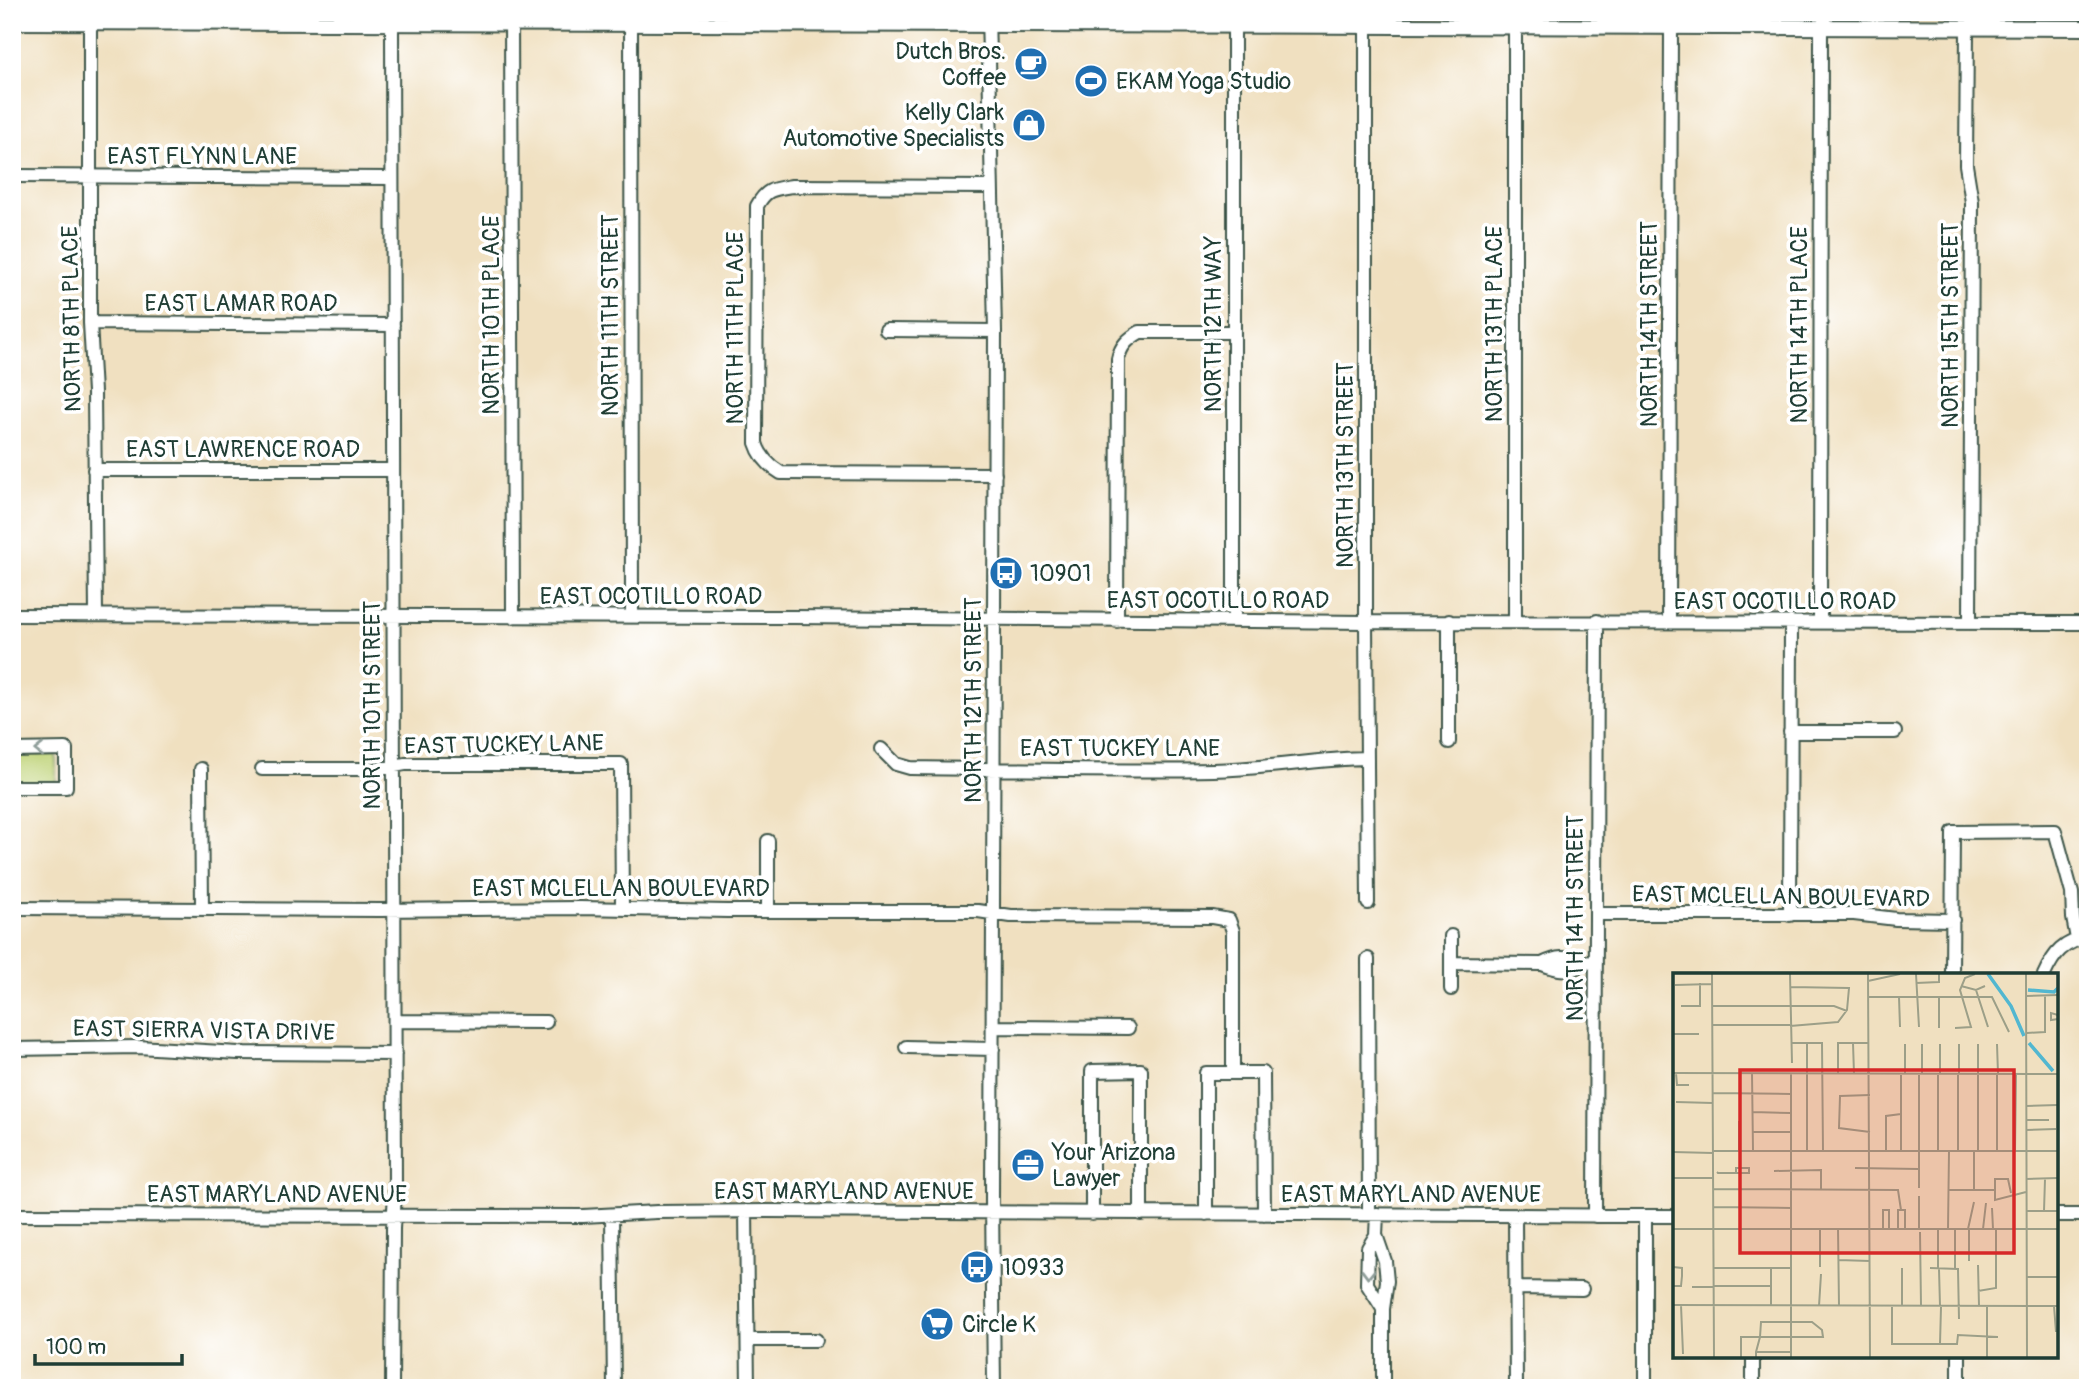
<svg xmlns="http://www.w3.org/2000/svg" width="2100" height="1400" viewBox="0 0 2100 1400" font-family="Pangolin,sans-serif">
	<rect width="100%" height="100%" fill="#fff"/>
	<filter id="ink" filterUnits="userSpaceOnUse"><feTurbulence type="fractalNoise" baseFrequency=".0143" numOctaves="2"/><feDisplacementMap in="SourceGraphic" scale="14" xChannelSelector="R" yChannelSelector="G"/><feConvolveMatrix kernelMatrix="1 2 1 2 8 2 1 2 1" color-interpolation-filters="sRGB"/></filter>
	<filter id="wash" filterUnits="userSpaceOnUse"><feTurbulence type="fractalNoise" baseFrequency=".00686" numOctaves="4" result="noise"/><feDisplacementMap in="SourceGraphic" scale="28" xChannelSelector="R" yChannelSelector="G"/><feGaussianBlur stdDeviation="1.57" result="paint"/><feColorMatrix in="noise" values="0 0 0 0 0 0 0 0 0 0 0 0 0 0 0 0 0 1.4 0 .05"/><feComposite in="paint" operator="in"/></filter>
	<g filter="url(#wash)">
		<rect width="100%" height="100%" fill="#f0e0c0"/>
		<path fill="#bdd275" stroke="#6e8854" stroke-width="2" d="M12,753L56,754V782L12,784Z"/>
	</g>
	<g filter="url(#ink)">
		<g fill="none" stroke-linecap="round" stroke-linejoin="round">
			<defs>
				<path id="minor" d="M511,12L513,617
					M631,12L632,617
					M988,12L995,331L992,1200L994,1388
					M1533,12V26
					M1824,12V28
					M1973,12V28
					M90,23V323L94,392L96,615
					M1366,26V622L1368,903
					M1515,26V621
					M1676,28V12
					M1967,28L1966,165L1972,202L1970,622
					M12,176L392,178
					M991,187L792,186C773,189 766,189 757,206L756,443C760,456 769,466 781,473L995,474
					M90,323L393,325
					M886,330L995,331
					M94,470H393
					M12,615L794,617L1366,622L2088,623
					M1117,621L1118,359C1121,345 1128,339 1140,332H1233
					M1234,621V26
					M1449,621V742
					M1669,621L1671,27
					M1820,622L1821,28
					M1790,732H1895
					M881,749L896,764L910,768C1011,769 1112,772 1213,770C1265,769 1315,759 1366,758
					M12,750L66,749V787H12
					M201,769L202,909
					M262,769H379L405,764H621L622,908
					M768,841V910
					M12,908L380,910L580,908L727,911H978L1011,916L1212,917L1229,920L1233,931V1073
					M1596,914H1854L1896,919L1953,920
					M1790,915L1791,622
					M1451,936V963L1542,964
					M1368,959L1369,1214
					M1584,963C1571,973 1557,970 1542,964C1568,951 1572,963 1596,963
					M1952,975L1953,832L2055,831L2072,893L2073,918L2077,939
					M2044,975C2054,953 2063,942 2088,937
					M1451,989V963
					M395,1021L546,1022
					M993,1027L1128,1028
					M906,1047L993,1049
					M12,1049L138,1047L238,1053L395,1054
					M746,1211L748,1388
					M1092,1214V1071L1141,1070V1214
					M1206,1214V1073H1263L1264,1214
					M1377,1214L1376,1235L1385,1261L1387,1281L1383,1309V1388
					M12,1215L583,1216L657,1212L767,1211L1675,1216
					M612,1215L614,1388
					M2056,1215H2088
					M1515,1216L1516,1388
					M1595,1216L1597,621
					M1645,1216V1388
					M1376,1235L1368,1248L1367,1284L1383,1309
					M1515,1288L1582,1289
					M748,1340H816
					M1753,1356V1388
					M1959,1356V1388
					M392,1388L393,1229L395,1192L392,23"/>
				<path id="major" d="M12,22L2088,28"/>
			</defs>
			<use href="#minor" stroke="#3e5549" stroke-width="16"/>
			<use href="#major" stroke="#3e5549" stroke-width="18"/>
			<use href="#minor" stroke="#fff" stroke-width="12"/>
			<use href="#major" stroke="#fff" stroke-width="14"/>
		</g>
		<defs><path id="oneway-chevron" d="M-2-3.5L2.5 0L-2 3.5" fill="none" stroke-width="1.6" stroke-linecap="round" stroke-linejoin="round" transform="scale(1.75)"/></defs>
		<g stroke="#8f9e9a">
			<use href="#oneway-chevron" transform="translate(39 750) rotate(180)"/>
			<use href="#oneway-chevron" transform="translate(1368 1274) rotate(91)"/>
		</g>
	</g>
	<defs>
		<symbol id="cafe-disc" viewBox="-11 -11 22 22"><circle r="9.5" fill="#1f6fb2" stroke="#fff"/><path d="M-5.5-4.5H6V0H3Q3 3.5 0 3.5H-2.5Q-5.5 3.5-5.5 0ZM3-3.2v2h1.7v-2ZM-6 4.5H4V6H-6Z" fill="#fff"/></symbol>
		<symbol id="stadium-disc" viewBox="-11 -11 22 22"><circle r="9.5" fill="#1f6fb2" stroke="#fff"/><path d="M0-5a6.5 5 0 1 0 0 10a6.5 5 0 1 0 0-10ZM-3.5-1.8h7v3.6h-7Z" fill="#fff"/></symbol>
		<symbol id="shop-disc" viewBox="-11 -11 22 22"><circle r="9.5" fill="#1f6fb2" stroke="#fff"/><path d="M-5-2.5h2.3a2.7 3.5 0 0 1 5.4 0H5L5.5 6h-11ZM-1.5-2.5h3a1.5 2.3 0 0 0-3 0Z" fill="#fff"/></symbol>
		<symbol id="bus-disc" viewBox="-11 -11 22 22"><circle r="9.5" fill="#1f6fb2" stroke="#fff"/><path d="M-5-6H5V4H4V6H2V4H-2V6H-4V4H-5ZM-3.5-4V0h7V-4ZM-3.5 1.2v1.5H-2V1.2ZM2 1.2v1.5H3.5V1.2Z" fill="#fff"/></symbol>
		<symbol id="office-disc" viewBox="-11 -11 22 22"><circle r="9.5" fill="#1f6fb2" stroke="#fff"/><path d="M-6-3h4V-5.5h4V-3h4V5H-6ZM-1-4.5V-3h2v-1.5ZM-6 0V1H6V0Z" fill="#fff"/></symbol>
		<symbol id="supermarket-disc" viewBox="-11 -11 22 22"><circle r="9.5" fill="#1f6fb2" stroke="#fff"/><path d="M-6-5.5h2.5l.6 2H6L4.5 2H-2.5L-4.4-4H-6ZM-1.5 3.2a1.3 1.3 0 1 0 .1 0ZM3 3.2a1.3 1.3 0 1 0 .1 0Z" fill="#fff"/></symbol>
	</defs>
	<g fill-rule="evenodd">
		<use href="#cafe-disc" x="1012" y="45" width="38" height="38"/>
		<use href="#stadium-disc" x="1072" y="62" width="38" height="38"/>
		<use href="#shop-disc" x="1010" y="106" width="38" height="38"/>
		<use href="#bus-disc" x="987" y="554" width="38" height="38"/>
		<use href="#office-disc" x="1009" y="1146" width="38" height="38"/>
		<use href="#bus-disc" x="958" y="1248" width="38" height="38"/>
		<use href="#supermarket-disc" x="918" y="1305" width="38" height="38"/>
	</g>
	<g text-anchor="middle" stroke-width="7" stroke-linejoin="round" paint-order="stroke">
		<g font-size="23" fill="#1f3d34" stroke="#fff" text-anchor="start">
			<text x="1006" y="59" text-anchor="end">Dutch Bros.<tspan x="1006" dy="26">Coffee</tspan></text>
			<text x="1116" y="89">EKAM Yoga Studio</text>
			<text x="1004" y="120" text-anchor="end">Kelly Clark<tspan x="1004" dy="26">Automotive Specialists</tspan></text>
			<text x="1030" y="581">10901</text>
			<text x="1052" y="1160">Your Arizona<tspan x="1052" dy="26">Lawyer</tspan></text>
			<text x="1002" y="1275">10933</text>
			<text x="962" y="1332">Circle K</text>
		</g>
		<g font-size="23" fill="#1f3d34" stroke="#fff">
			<text x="202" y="164">EAST FLYNN LANE</text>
			<text x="241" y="311">EAST LAMAR ROAD</text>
			<text transform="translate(491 315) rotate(-90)" y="8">NORTH 10TH PLACE</text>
			<text transform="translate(610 315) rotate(-90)" y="8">NORTH 11TH STREET</text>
			<text transform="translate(71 319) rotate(-91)" y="8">NORTH 8TH PLACE</text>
			<text transform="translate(1213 324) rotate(-90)" y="8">NORTH 12TH WAY</text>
			<text transform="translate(1494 324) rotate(-90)" y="8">NORTH 13TH PLACE</text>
			<text transform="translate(1649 324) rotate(-90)" y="8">NORTH 14TH STREET</text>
			<text transform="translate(1799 325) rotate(-90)" y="8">NORTH 14TH PLACE</text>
			<text transform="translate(1950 325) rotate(-90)" y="8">NORTH 15TH STREET</text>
			<text transform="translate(735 328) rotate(-90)" y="8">NORTH 11TH PLACE</text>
			<text x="243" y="457">EAST LAWRENCE ROAD</text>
			<text transform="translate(1345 465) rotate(-90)" y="8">NORTH 13TH STREET</text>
			<text x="651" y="604">EAST OCOTILLO ROAD</text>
			<text x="1218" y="608">EAST OCOTILLO ROAD</text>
			<text x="1785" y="609">EAST OCOTILLO ROAD</text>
			<text transform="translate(973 700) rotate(-90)" y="8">NORTH 12TH STREET</text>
			<text transform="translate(372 705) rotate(-90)" y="8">NORTH 10TH STREET</text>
			<text transform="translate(504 744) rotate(-1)" y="8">EAST TUCKEY LANE</text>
			<text x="1120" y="756">EAST TUCKEY LANE</text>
			<text x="621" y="896">EAST MCLELLAN BOULEVARD</text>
			<text transform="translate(1781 896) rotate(1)" y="8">EAST MCLELLAN BOULEVARD</text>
			<text transform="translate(1575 918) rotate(-90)" y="8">NORTH 14TH STREET</text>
			<text transform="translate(204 1030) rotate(1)" y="8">EAST SIERRA VISTA DRIVE</text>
			<text x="844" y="1199">EAST MARYLAND AVENUE</text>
			<text x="277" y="1202">EAST MARYLAND AVENUE</text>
			<text x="1411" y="1202">EAST MARYLAND AVENUE</text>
		</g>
	</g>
	<g transform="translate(1673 973)">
		<rect width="385" height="385" fill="#f0e0c0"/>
		<path fill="none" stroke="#52b7d0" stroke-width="3.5" d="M315,1L338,33L351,63M355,17L381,19L385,15M356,70L380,98"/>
		<path fill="none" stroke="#9c9f88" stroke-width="2" d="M39,1L41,384M117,1L119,90M195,1L197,384M243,1L246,54M353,1L354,384M195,8L227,1M243,10L266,9V1M2,12L39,11M288,13L303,17L312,13M117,14L176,15L174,37L165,49L117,53M303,17L315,54M353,23L385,22M195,24H319L336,59M226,24L227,54M266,24V55M8,33H27V10M39,33H161L174,38M385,42L378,40V47L385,46M39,52H117M282,55L298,54L287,17L292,5L302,1M354,60L372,59V22M0,61H26M118,70H149L150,178M134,70V178M180,70L181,101M232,71V101M249,71V101M267,71V101M286,71V101M305,71V101M324,71L325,101M0,100L385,101M3,100L4,112H16M79,100L80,178M118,100V384M165,100V70H196M246,101V215M265,101V178M324,101V179M40,120L118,121M197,122L167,123L166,155L197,159M3,129L40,130M353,133L385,132M79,139L118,140M353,147H376M66,148V178M353,157L383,156M79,159H118M40,178H385M213,178V143L228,141M228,178V101M285,178V101M305,178V101M0,179L40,180M342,179L343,101M182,195L246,196M101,198L148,197V216M44,199L45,200H76V195H63V200M0,205H40M353,206L385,205M40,216L225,217L228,237M276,217H322M301,217V179M338,220L335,206H322V227L353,219M246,223V256M40,234L119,235M319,235L320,256M353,238H385M371,238L372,206M165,255L166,333M0,256H385M147,256V294M210,256V237H216V256M225,256V237H232V256M265,256V295M275,256L276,178M282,256V295M295,256L301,229M296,256V288M310,256L313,230M247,259L248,333M165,287L197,288M305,292L306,333M0,294L9,295V303L8,313H0M41,295H118M98,295V333M229,295V333M257,295L285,296L286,346M266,296L267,333M353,304H385M41,313H98M19,314H41M305,318L323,315V256M0,332L385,333M8,332L10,381M146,333L148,301M219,333V371H284L285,362L325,364M314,333V384M381,333L383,359M267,371L268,334M83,379H118M68,384V364H150L149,357L139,349H88L87,364L83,379V384"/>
		<path fill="#d62828" fill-opacity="0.15" stroke="#d62828" stroke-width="3.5" d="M67,97H341V280H67Z"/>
		<rect width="385" height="385" fill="none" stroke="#1f3d34" stroke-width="3.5"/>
	</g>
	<rect width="2100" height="1400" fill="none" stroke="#fff" stroke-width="42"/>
	<path d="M35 1354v10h147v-10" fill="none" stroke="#1f3d34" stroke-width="3.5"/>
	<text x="46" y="1354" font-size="21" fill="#1f3d34" stroke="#ffffff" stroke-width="5" paint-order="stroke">100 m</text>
</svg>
